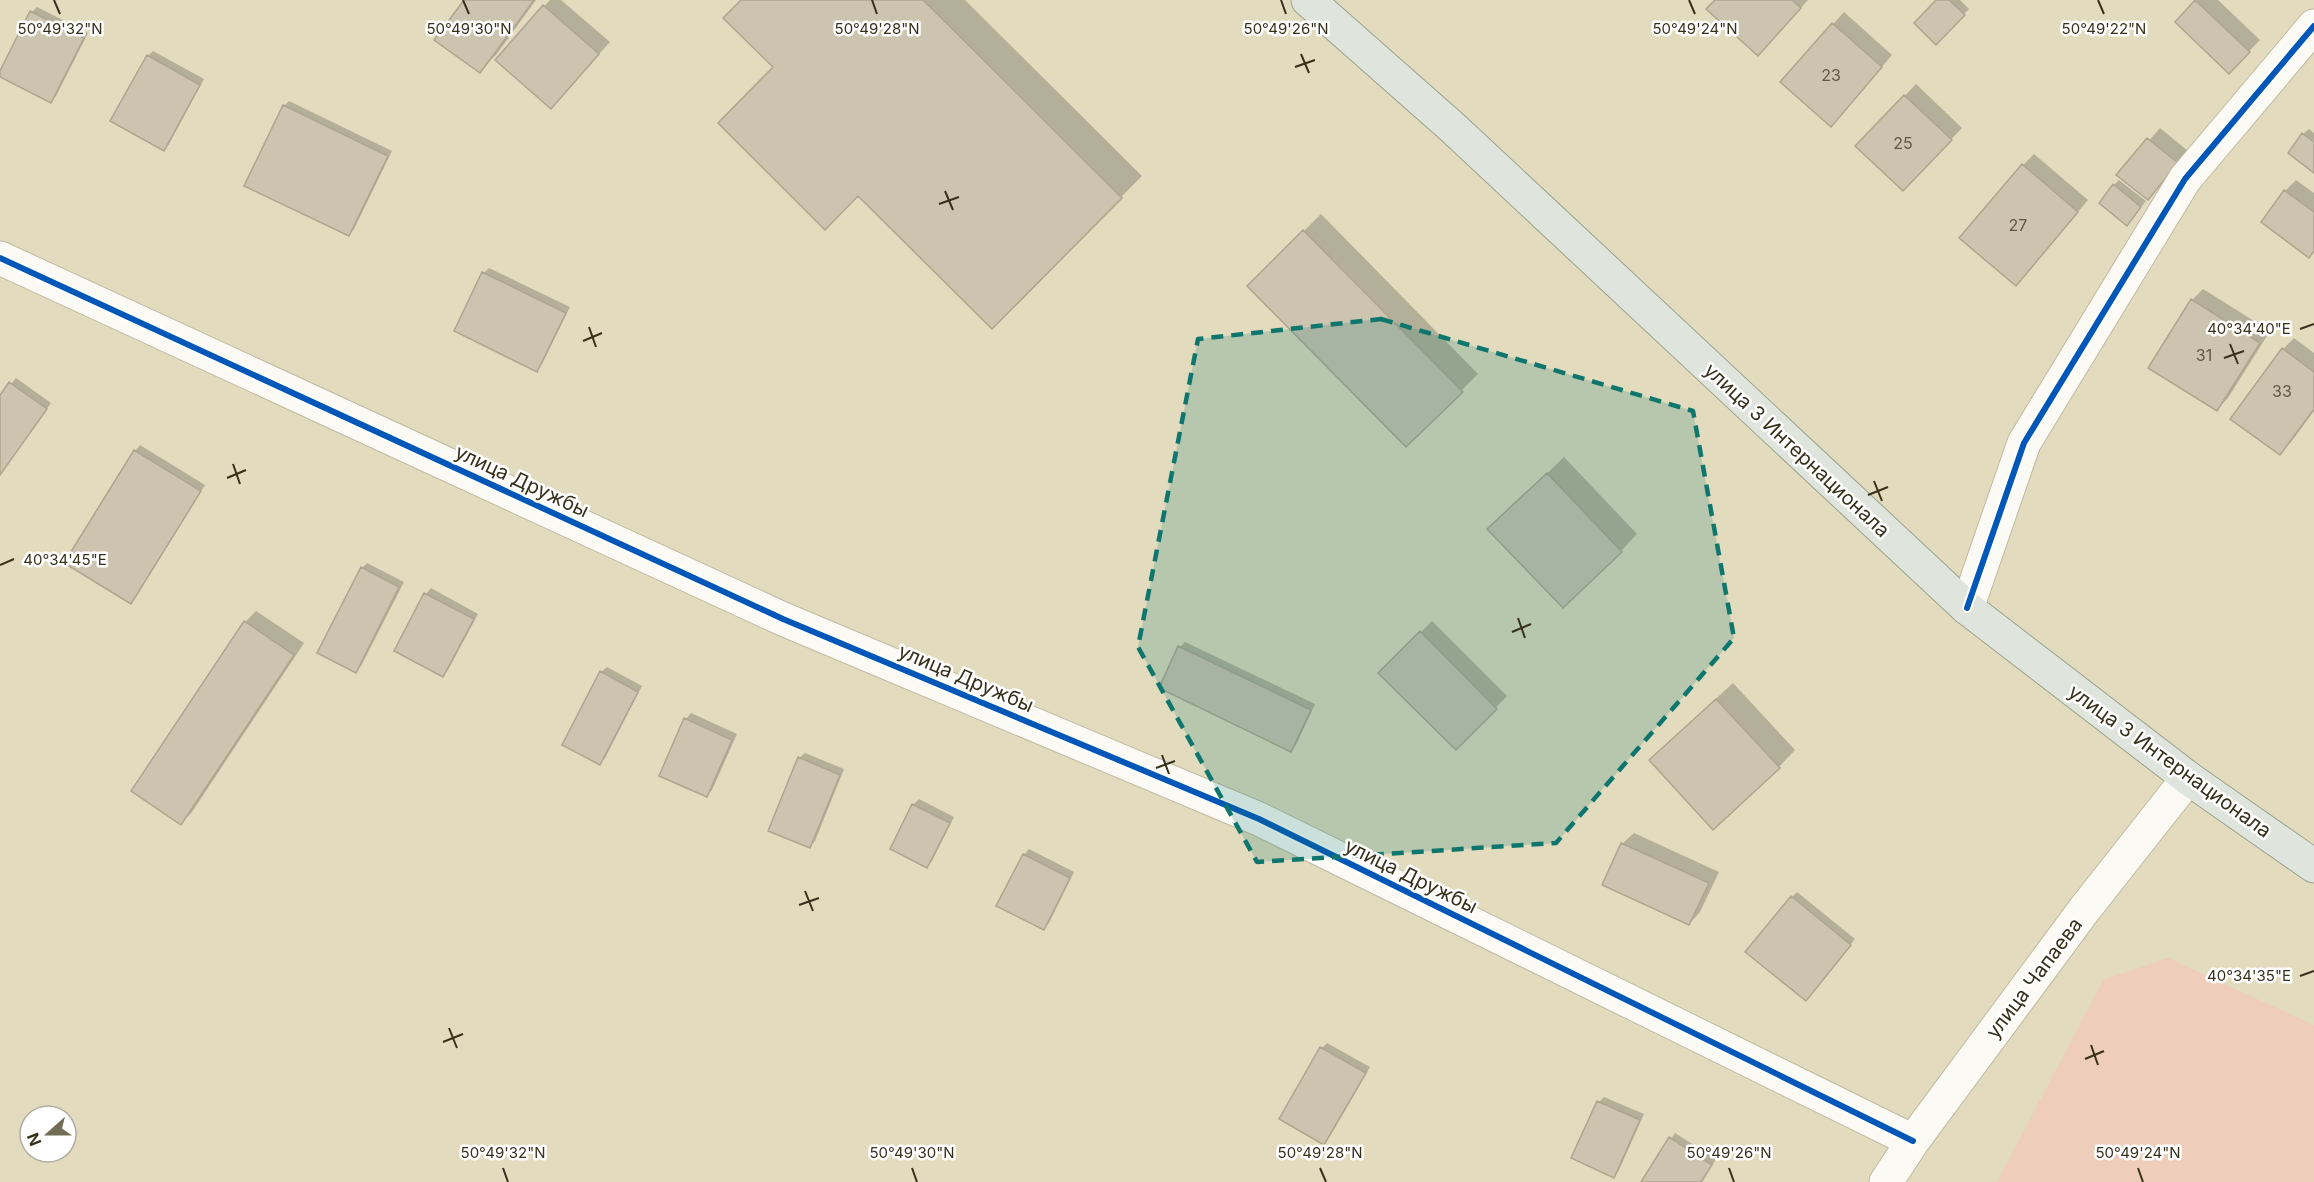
<svg xmlns="http://www.w3.org/2000/svg" width="2314" height="1182" viewBox="0 0 2314 1182" font-family="Inter,sans-serif">
	<rect width="100%" height="100%" fill="#e2dbbe"/>
	<path fill="#eeceba" d="M2168,958L2314,1025V1182H1997L2103,980Z"/>
	<path fill="#0003" d="M466,0H536L496,55L479,71Z
		M550,0H561L610,42L551,107L497,59Z
		M743,0H965L1142,176L992,327L775,67Z
		M1717,0H1808L1769,43Z
		M1938,0H1960L1969,9L1936,43Z
		M2197,0H2218L2260,40L2229,72L2177,22Z
		M37,7L88,33L56,96L51,101L0,75L32,12Z
		M1844,12L1892,55L1842,114L1833,24Z
		M153,51L204,79L169,144L164,149L148,56Z
		M1916,84L1962,128L1914,178L1857,146Z
		M289,101L392,151L354,229L349,235L284,106Z
		M2160,128L2188,151L2159,187L2119,175Z
		M2309,129L2314,133V171L2303,134Z
		M2034,154L2088,200L2027,272L2023,165Z
		M2119,180L2146,201L2132,218L2114,185Z
		M2296,180L2314,193V251L2309,256L2285,191Z
		M1321,214L1478,374L1406,445L1249,286Z
		M489,268L570,307L542,364L536,370L484,273Z
		M2203,289L2270,331L2228,398L2217,409L2192,300Z
		M2294,338L2314,353V411L2291,442L2280,453L2283,349Z
		M16,378L51,403L0,475V398Z
		M140,445L205,485L136,597L131,602L66,562L135,451Z
		M1564,457L1637,534L1621,551L1506,513Z
		M367,563L404,582L361,666L356,671L362,568Z
		M431,588L478,614L448,670L443,675L396,650L426,594Z
		M256,611L304,643L192,812L181,823L245,622Z
		M1432,621L1507,696L1456,748L1381,673Z
		M1185,642L1315,704L1296,745L1291,750L1180,647Z
		M607,667L642,686L605,758L599,764L601,672Z
		M1733,683L1795,750L1779,767L1667,744Z
		M691,713L737,734L712,790L706,796L686,719Z
		M805,753L844,769L815,841L810,846L799,758Z
		M919,799L954,817L932,861L927,866L892,849L913,805Z
		M1634,833L1719,872L1700,912L1689,924L1622,844Z
		M1029,849L1074,872L1049,923L1044,928L1024,855Z
		M1797,892L1855,939L1811,994L1792,897Z
		M1327,1043L1370,1067L1329,1138L1324,1143L1281,1119L1322,1048Z
		M1604,1097L1644,1114L1619,1170L1614,1176L1599,1102Z
		M1675,1133L1716,1159L1702,1182H1643Z"/>
	<path fill="#ccc4ae" stroke="#aea590" stroke-width="1.5" d="M464,0H534L480,73L434,40Z
		M741,0H923L1122,198L992,329L858,196L825,230L718,123L773,67L723,18Z
		M1715,0H1792L1801,8L1758,56L1706,9Z
		M1936,0H1949L1965,15L1936,45L1914,23Z
		M2195,0L2250,52L2229,74L2175,22Z
		M543,5L599,54L551,109L495,60Z
		M30,11L84,38L51,103L0,77V71Z
		M1832,23L1882,67L1831,127L1780,82Z
		M147,55L200,85L164,151L110,121Z
		M1904,95L1952,140L1903,191L1855,146Z
		M283,105L388,156L349,236L244,186Z
		M2302,133L2314,142V173L2288,153Z
		M2147,138L2178,163L2148,200L2116,175Z
		M2022,164L2078,212L2016,286L1959,238Z
		M2113,184L2141,207L2127,226L2099,203Z
		M2284,190L2314,212V251L2309,258L2261,222Z
		M1303,230L1463,392L1406,447L1247,286Z
		M482,272L566,313L537,372L454,331Z
		M2191,299L2260,343L2217,411L2148,368Z
		M2282,348L2314,372V409L2280,455L2230,419Z
		M9,382L47,409L0,475V395Z
		M134,450L201,491L131,604L64,563Z
		M1547,473L1622,552L1563,608L1487,529Z
		M361,567L399,587L356,673L317,653Z
		M424,593L474,619L443,677L394,651Z
		M244,621L294,655L181,825L131,791Z
		M1420,631L1497,709L1456,750L1378,673Z
		M1178,646L1311,710L1291,752L1159,688Z
		M600,671L638,692L600,765L562,745Z
		M1716,699L1780,768L1713,830L1649,760Z
		M684,718L732,740L707,797L659,776Z
		M798,757L840,775L810,848L768,831Z
		M912,804L950,823L927,868L890,849Z
		M1621,843L1709,883L1689,925L1602,885Z
		M1023,854L1070,878L1044,930L996,906Z
		M1791,896L1851,945L1806,1001L1745,952Z
		M1320,1047L1366,1073L1324,1145L1279,1119Z
		M1597,1101L1640,1120L1614,1178L1571,1158Z
		M1669,1137L1712,1165L1701,1182H1641Z"/>
	<g fill="none" stroke-linecap="round" stroke-linejoin="round">
		<defs>
			<path id="minor" d="M0,258L783,619L1259,819L1913,1141
				M1967,608L2024,443L2185,179L2314,26
				M1886,1182L1913,1141L2084,910L2188,778"/>
			<path id="primary" d="M1308,0L1452,127L1967,608L2188,778L2314,866"/>
		</defs>
		<use href="#minor" stroke="#c0baa3" stroke-width="35"/>
		<use href="#primary" stroke="#9aa38d" stroke-width="35"/>
		<use href="#minor" stroke="#fbfaf5" stroke-width="33"/>
		<use href="#primary" stroke="#dfe5dd" stroke-width="33"/>
		<defs>
			<path id="cycleway" d="M0,258L783,619L1259,819L1913,1141
				M1967,608L2024,443L2185,179L2314,26"/>
		</defs>
		<use href="#cycleway" stroke="#fff" stroke-width="10"/>
		<use href="#cycleway" stroke="#0057b8" stroke-width="6"/>
	</g>
	<path fill="#0f766e" fill-opacity="0.2" stroke="#0f766e" stroke-width="4.5" stroke-dasharray="12 8" stroke-linejoin="round" d="M1381,319L1693,411L1734,638L1556,843L1257,862L1138,647L1198,339Z"/>
	<path fill="none" stroke="#37311c" stroke-width="2" d="M54,0L60,14M463,0L469,14M872,0L877,14M1281,0L1286,14M1689,0L1695,14M2098,0L2104,14M1301,54L1309,73M1295,67L1315,60M945,191L953,210M939,204L959,197M589,327L596,347M2300,329L2314,324M583,341L602,333M2230,344L2238,364M2224,358L2244,351M233,464L240,484M227,478L246,470M1874,481L1882,501M1868,495L1888,487M0,565L14,559M1518,618L1525,638M1512,632L1531,624M1162,755L1169,774M1156,768L1175,761M805,891L813,911M799,905L819,898M2300,976L2314,971M449,1028L457,1048M443,1042L463,1034M2091,1045L2098,1065M2085,1059L2104,1051M503,1168L508,1182M912,1168L917,1182M1320,1168L1326,1182M1729,1168L1734,1182M2138,1168L2143,1182"/>
	<g text-anchor="middle" stroke-width="5" stroke-linejoin="round" paint-order="stroke">
		<g font-size="16" fill="#5f5843">
			<text x="1831" y="81">23</text>
			<text x="1903" y="149">25</text>
			<text x="2018" y="231">27</text>
			<text x="2204" y="361">31</text>
			<text x="2282" y="397">33</text>
		</g>
		<g font-size="20" fill="#37311c" stroke="#fff">
			<text transform="translate(1797 450) rotate(43)" y="7">улица 3 Интернационала</text>
			<text transform="translate(522 481) rotate(25)" y="7">улица Дружбы</text>
			<text transform="translate(966 678) rotate(23)" y="7">улица Дружбы</text>
			<text transform="translate(2170 761) rotate(36)" y="7">улица 3 Интернационала</text>
			<text transform="translate(1411 876) rotate(26)" y="7">улица Дружбы</text>
			<text transform="translate(2034 978) rotate(-53)" y="7">улица Чапаева</text>
		</g>
	</g>
	<g font-size="15" text-anchor="middle" fill="#37311c" stroke="#fff" stroke-width="5" stroke-linejoin="round" paint-order="stroke">
		<text x="60" y="34">50°49'32"N</text>
		<text x="469" y="34">50°49'30"N</text>
		<text x="877" y="34">50°49'28"N</text>
		<text x="1286" y="34">50°49'26"N</text>
		<text x="1695" y="34">50°49'24"N</text>
		<text x="2104" y="34">50°49'22"N</text>
		<text x="2249" y="334">40°34'40"E</text>
		<text x="65" y="565">40°34'45"E</text>
		<text x="2249" y="981">40°34'35"E</text>
		<text x="503" y="1158">50°49'32"N</text>
		<text x="912" y="1158">50°49'30"N</text>
		<text x="1320" y="1158">50°49'28"N</text>
		<text x="1729" y="1158">50°49'26"N</text>
		<text x="2138" y="1158">50°49'24"N</text>
	</g>
	<g transform="translate(48 1134) rotate(249)"><circle r="28" fill="#ffffff" stroke="#afada4" stroke-width="1.5"/>
	<path d="M0-4.5L10 22L0 15L-10 22Z" fill="#736c55"/>
	<text y="-9" font-size="16" font-weight="bold" text-anchor="middle" fill="#37311c">N</text>
	</g>
</svg>
